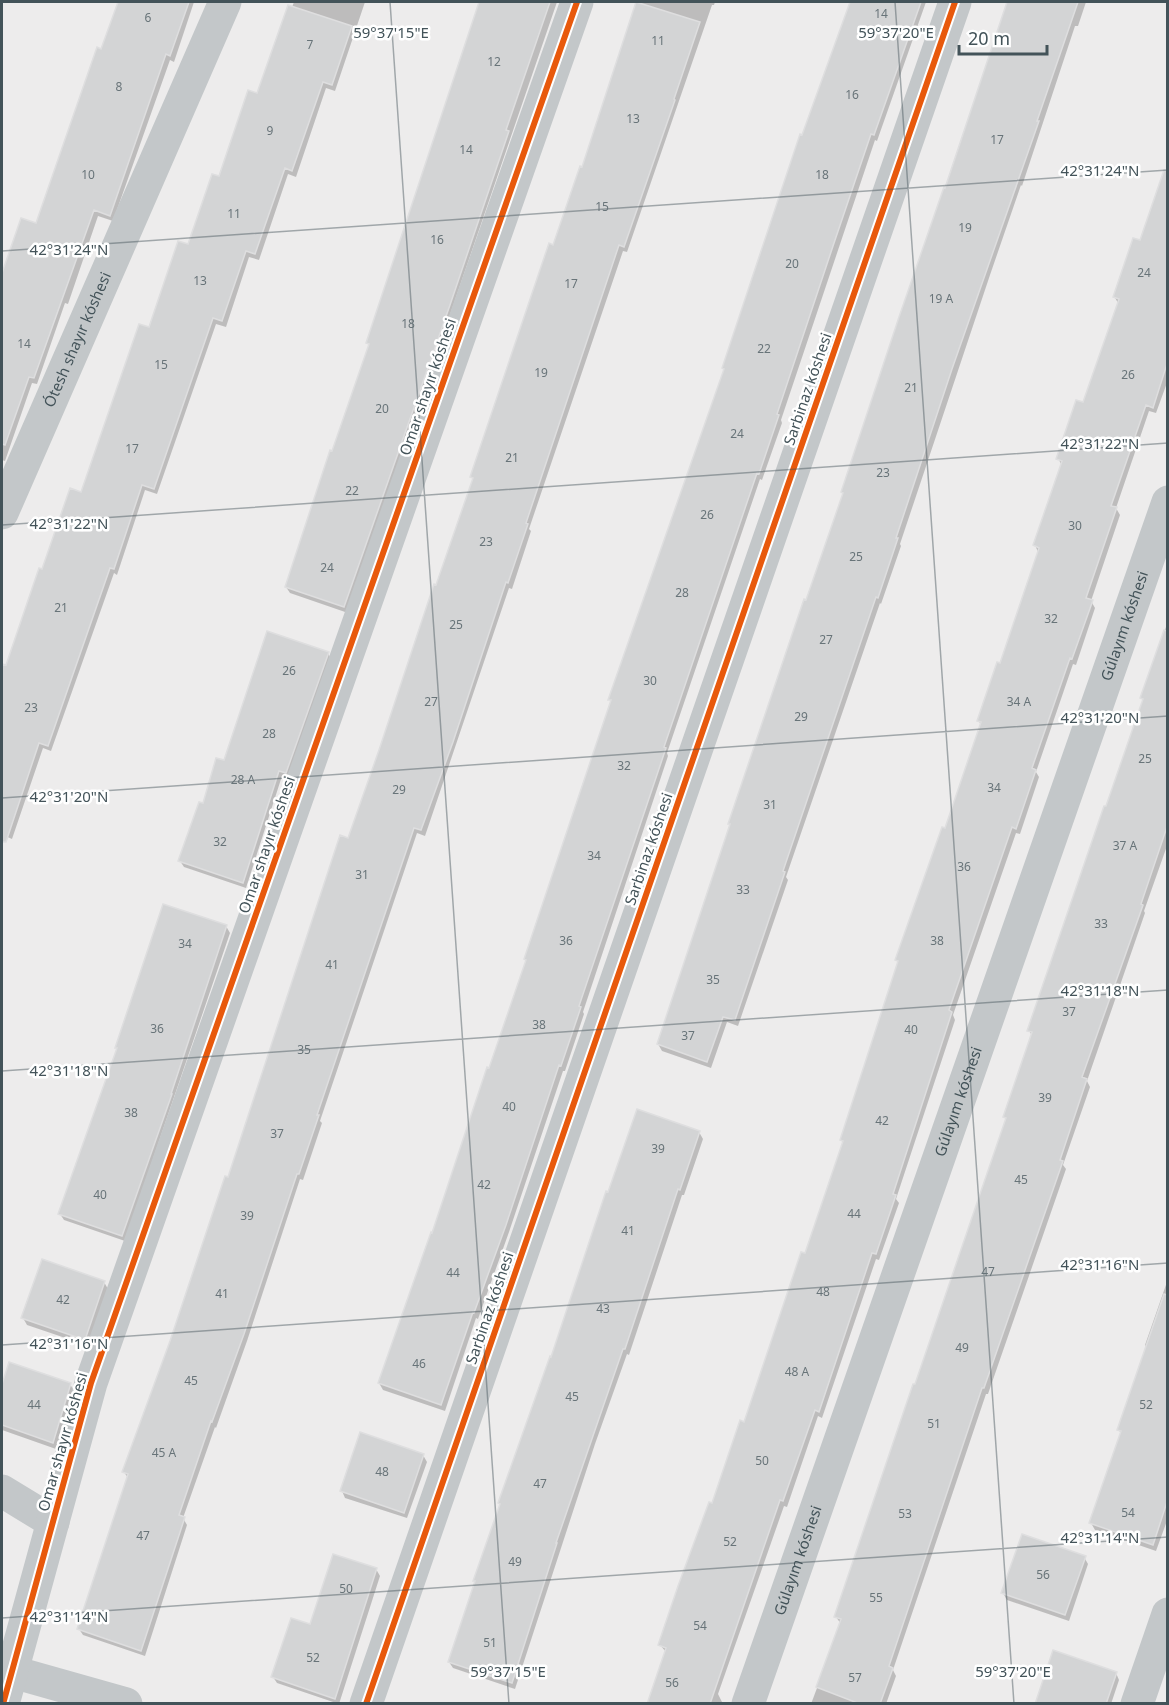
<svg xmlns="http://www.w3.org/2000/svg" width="1169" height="1705" viewBox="0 0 1169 1705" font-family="'Noto Sans',sans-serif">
	<rect width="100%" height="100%" fill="#edecec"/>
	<path fill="#0003" d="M119,2H194L174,62L170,60L113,221L98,216L68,304L65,303L37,384L32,383L5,461L2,460V275L21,220L37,225Z
		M294,2H369L368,3L365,2L335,91L326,88L296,177L288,174L259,260L249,257L226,327L216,324L157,494L145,490L117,575L114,573L51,751L43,748L12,839L3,835L2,838V680L40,570L43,571L82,494L150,329L258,95Z
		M482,2H557L348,613L290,593L286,587L370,345L368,343Z
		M638,2H715L714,5H712L627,252L623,251L529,529L531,531L512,589L509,588L425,836L417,833L320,1121L322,1123L303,1180L300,1179L247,1341L216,1428L215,1427L183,1518L187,1525L145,1656L83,1635L79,1629L128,1478L124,1472L349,839L474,479L472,477L583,169Z
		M851,2H926L877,141L875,140L781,420L782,423L762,480L760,479L667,753L668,756L583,1012L584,1014L565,1071H563L509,1232L478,1319L476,1318L445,1411L383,1390L379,1383L527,962L525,959L612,702L610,699Z
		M1011,2H1086L1078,26H1075L1022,186L1021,185L990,275L900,544L901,546L881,604L880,603L786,877L788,880L738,1026L727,1022L711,1068L662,1051L658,1044L731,826L729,823L807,602Z
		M1168,164V380L1156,413L1149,411L1116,508L1120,515L1091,601L1095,608L1076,665L1073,664L1036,772L1039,777L1020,834L1016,833L953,1015L955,1020L896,1199L899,1203L879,1260L876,1259L822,1418L818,1416L787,1507L784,1506L718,1694L723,1704H648L666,1652L660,1645L745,1424L806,1255L844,1144L841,1140L899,964L897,960L946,830L981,726L979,721L1001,665L1038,552L1035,545L1062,466L1058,458L1084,404L1118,303L1114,296L1141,242Z
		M1168,621V843L1144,911L1145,913L1087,1081L1090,1087L1063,1165L1066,1169L988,1394H986L893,1670L896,1676L886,1704H811L841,1624L836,1617L1007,1120L1005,1117L1032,1036L1029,1030L1143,701L1142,698Z
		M328,653L331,659L289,779L282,776L246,888L184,867L180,861L225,762Z
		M226,926L230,933L125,1241L64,1220L60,1214L118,1050L117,1047Z
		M699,1132L703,1139L684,1195H682L629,1355L627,1354L595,1444L515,1689L453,1668L449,1662Z
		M1168,1279V1518L1156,1551L1095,1530L1091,1523L1121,1434L1119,1430L1147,1348L1145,1345Z
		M104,1282L108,1289L89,1346L27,1325L23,1318Z
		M10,1364L70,1384L74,1391L56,1449L2,1430V1389Z
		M423,1455L427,1462L407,1518L345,1498L342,1491Z
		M1084,1557L1088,1564L1069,1621L1007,1600L1003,1593Z
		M376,1569L380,1576L339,1704L277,1683L273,1677L311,1626Z
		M1116,1673L1119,1680L1111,1704H1036Z"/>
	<path fill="#d3d4d5" stroke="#dededf" stroke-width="1.5" d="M118,2H189L170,56L166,54L110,216L94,210L34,378L29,377L5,445L2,444V273L21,218L36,223L97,47L101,49Z
		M479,2H550L506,130L509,131L450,305L344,607L285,587L330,450L332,451L369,344L366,343Z
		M636,2L700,22L674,99L675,100L624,247L619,245L526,523L528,524L508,583L506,582L453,742L421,830L414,828L317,1115H319L299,1174H297L244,1334L212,1422L211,1421L179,1515L185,1517L141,1651L77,1629L128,1474L122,1472L170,1341L225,1176L228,1177L340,835L348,838L379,750L434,584L436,585L473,478L470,477L549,243L553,245L580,166L582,167Z
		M850,2H921L874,135L871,134L833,246L777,414L779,415L759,474L757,473L664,747L666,748L579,1006L581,1007L561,1066L559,1065L506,1225L474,1313L473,1312L441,1405L378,1383L431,1232L432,1233L487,1067L489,1068L526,960L524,959L611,700H608L724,369L722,368L800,134L802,135Z
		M1007,2H1078L1037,121H1039L952,369L896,538H898L878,598L876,597L783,871L785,872L735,1020L723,1017L707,1062L657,1044L730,824H728L804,599L806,600L843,493L841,492L899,317L944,187L945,188Z
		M288,5L352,26L332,85L323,82L292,171L285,168L255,254L246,251L222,321L213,318L154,489L142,485L114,569L110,568L48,746L39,743L6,842H2V664L6,665L39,568L42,569L70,488L81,492L139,324L149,327L178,241L188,244L212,174L219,176L248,90L257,93Z
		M1164,170L1167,171V364L1153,408L1146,405L1111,506L1117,507L1086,598L1093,600L1072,659L1070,658L1032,768L1036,770L1016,829L1012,827L949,1010L952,1012L893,1194L896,1195L876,1254L872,1253L819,1412L815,1410L783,1501L780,1500L710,1704H647L666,1648L658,1645L678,1586L709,1502L712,1503L740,1420L744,1422L801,1252L805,1253L843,1141L840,1140L898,961L895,960L942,827L945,828L981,722L977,721L997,662L1000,663L1039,548L1033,545L1062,461L1056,459L1076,400L1083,402L1119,299L1113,297L1133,238L1140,240Z
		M1164,630L1167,631V827L1141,904L1143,905L1082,1077L1087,1079L1060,1160L1063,1161L984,1388H982L889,1666L893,1668L880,1704H860L816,1687L841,1619L834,1617L913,1384H915L1006,1118L1003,1117L1032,1032L1027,1031L1104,806H1106L1143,699L1140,698Z
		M267,631L329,652L286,773L279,771L243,883L178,861L199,802L203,803L216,758L224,760Z
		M163,904L227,925L171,1094H172L122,1236L58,1214L117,1048H115Z
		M637,1109L700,1131L680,1190L678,1189L625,1349H623L556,1543H557L512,1683L448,1662L475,1581H473L500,1504L498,1503L550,1356L551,1357L606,1191L608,1192Z
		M42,1259L105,1281L85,1340L21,1318Z
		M1164,1294L1167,1295V1502L1153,1545L1089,1523L1121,1431L1117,1430Z
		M9,1362L71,1383L53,1443L2,1425V1384Z
		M360,1432L424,1454L404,1513L340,1491Z
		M1022,1534L1086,1556L1065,1615L1001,1593Z
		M333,1554L377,1568L335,1699L271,1677L291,1618L310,1624Z
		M1053,1650L1117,1672L1106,1704H1035Z"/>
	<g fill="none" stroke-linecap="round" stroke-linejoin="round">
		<g stroke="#c3c7c9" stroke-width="33">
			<path id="s1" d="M2,513L225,2"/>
			<path d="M2,1491L53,1522"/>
			<path d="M2,1669L126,1704"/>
			<path d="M3,1704L91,1383L577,2"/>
			<path d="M366,1704L955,2"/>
			<path id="s2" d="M748,1704L1168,502"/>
			<path d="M1137,1704L1168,1614"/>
		</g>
		<defs>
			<path id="cycleway" d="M3,1704L91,1383L577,2
				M366,1704L955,2"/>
		</defs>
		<use href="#cycleway" stroke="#fff" stroke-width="10"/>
		<use href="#cycleway" stroke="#e8590c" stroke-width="6"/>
	</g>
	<path fill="none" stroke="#435359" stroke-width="1.5" stroke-opacity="0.45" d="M390,2L509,1704M895,2L1014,1704M2,251L1168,170M2,525L1168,443M2,798L1168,716M2,1071L1168,990M2,1345L1168,1263M2,1618L1168,1537M2,1682L3,1704"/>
	<g text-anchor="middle" stroke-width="5" stroke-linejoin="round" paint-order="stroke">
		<g font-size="12" fill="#687479">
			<text x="881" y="18">14</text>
			<text x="148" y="22">6</text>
			<text x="658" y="45">11</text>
			<text x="310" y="49">7</text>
			<text x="494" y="66">12</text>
			<text x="119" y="91">8</text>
			<text x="852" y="99">16</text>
			<text x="633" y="123">13</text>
			<text x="270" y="135">9</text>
			<text x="997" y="144">17</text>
			<text x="466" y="154">14</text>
			<text x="88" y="179">10</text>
			<text x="822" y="179">18</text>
			<text x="602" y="211">15</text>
			<text x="234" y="218">11</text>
			<text x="965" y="232">19</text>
			<text x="437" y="244">16</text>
			<text x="792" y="268">20</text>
			<text x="1144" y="277">24</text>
			<text x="200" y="285">13</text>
			<text x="571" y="288">17</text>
			<text x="941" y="303">19 А</text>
			<text x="408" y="328">18</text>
			<text x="24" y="348">14</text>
			<text x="764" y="353">22</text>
			<text x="161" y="369">15</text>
			<text x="541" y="377">19</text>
			<text x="1128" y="379">26</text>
			<text x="911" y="392">21</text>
			<text x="382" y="413">20</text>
			<text x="737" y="438">24</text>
			<text x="132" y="453">17</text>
			<text x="512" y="462">21</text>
			<text x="883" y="477">23</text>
			<text x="352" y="495">22</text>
			<text x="707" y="519">26</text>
			<text x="1075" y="530">30</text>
			<text x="486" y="546">23</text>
			<text x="856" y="561">25</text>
			<text x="327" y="572">24</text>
			<text x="682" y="597">28</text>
			<text x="61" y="612">21</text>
			<text x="1051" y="623">32</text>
			<text x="456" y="629">25</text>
			<text x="826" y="644">27</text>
			<text x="289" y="675">26</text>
			<text x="650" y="685">30</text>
			<text x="431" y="706">27</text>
			<text x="1019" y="706">34 А</text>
			<text x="31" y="712">23</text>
			<text x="801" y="721">29</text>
			<text x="269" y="738">28</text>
			<text x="1145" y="763">25</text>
			<text x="624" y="770">32</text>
			<text x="243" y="784">28 А</text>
			<text x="994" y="792">34</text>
			<text x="399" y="794">29</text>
			<text x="770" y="809">31</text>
			<text x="220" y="846">32</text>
			<text x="1125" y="850">37 А</text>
			<text x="594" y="860">34</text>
			<text x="964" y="871">36</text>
			<text x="362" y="879">31</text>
			<text x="743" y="894">33</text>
			<text x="1101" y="928">33</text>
			<text x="566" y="945">36</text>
			<text x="937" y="945">38</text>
			<text x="185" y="948">34</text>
			<text x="332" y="969">41</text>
			<text x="713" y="984">35</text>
			<text x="1069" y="1016">37</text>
			<text x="539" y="1029">38</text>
			<text x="157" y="1033">36</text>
			<text x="911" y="1034">40</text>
			<text x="688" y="1040">37</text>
			<text x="304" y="1054">35</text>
			<text x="1045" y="1102">39</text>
			<text x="509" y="1111">40</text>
			<text x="131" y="1117">38</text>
			<text x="882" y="1125">42</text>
			<text x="277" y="1138">37</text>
			<text x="658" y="1153">39</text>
			<text x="1021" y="1184">45</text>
			<text x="484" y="1189">42</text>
			<text x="100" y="1199">40</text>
			<text x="854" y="1218">44</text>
			<text x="247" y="1220">39</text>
			<text x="628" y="1235">41</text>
			<text x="988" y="1276">47</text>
			<text x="453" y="1277">44</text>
			<text x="823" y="1296">48</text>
			<text x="222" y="1298">41</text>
			<text x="63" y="1304">42</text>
			<text x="603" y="1313">43</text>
			<text x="962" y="1352">49</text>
			<text x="419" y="1368">46</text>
			<text x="797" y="1376">48 А</text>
			<text x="191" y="1385">45</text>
			<text x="572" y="1401">45</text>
			<text x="34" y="1409">44</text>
			<text x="1146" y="1409">52</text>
			<text x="934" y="1428">51</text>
			<text x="164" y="1457">45 А</text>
			<text x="762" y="1465">50</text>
			<text x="382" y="1476">48</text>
			<text x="540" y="1488">47</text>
			<text x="1128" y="1517">54</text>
			<text x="905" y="1518">53</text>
			<text x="143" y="1540">47</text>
			<text x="730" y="1546">52</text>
			<text x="515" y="1566">49</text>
			<text x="1043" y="1579">56</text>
			<text x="346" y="1593">50</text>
			<text x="876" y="1602">55</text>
			<text x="700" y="1630">54</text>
			<text x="490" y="1647">51</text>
			<text x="313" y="1662">52</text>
			<text x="855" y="1682">57</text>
			<text x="672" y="1687">56</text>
		</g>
		<g font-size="15" fill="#435359" stroke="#fff">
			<text dy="5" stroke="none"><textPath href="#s1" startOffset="189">Ótesh shayır kóshesi</textPath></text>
			<text transform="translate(428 387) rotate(-71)" y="5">Omar shayır kóshesi</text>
			<text transform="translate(808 389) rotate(-71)" y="5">Sarbinaz kóshesi</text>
			<text dy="5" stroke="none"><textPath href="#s2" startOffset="1142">Gúlayım kóshesi</textPath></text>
			<text transform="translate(267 845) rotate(-71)" y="5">Omar shayır kóshesi</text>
			<text transform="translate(649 849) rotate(-71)" y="5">Sarbinaz kóshesi</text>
			<text dy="5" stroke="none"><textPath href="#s2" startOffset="638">Gúlayım kóshesi</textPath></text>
			<text transform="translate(490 1308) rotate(-71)" y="5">Sarbinaz kóshesi</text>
			<text transform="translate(63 1442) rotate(-74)" y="5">Omar shayır kóshesi</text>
			<text dy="5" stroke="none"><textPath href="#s2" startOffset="152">Gúlayım kóshesi</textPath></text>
		</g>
	</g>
	<g font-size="15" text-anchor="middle" fill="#435359" stroke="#fff" stroke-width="5" stroke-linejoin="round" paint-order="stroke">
		<text x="391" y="38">59°37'15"E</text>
		<text x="896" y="38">59°37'20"E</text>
		<text x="1100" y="176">42°31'24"N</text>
		<text x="69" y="255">42°31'24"N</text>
		<text x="1100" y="449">42°31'22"N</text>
		<text x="69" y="529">42°31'22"N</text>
		<text x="1100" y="723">42°31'20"N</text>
		<text x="69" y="802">42°31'20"N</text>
		<text x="1100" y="996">42°31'18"N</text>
		<text x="69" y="1076">42°31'18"N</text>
		<text x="1100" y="1270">42°31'16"N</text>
		<text x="69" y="1349">42°31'16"N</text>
		<text x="1100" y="1543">42°31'14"N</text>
		<text x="69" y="1622">42°31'14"N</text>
		<text x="508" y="1677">59°37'15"E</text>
		<text x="1013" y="1677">59°37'20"E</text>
	</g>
	<rect width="1169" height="1705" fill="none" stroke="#435359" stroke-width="6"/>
	<path d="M959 45v9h88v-9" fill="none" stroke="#435359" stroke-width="3"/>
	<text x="968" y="45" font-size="18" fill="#435359" stroke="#ffffff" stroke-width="4.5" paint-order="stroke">20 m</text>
</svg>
